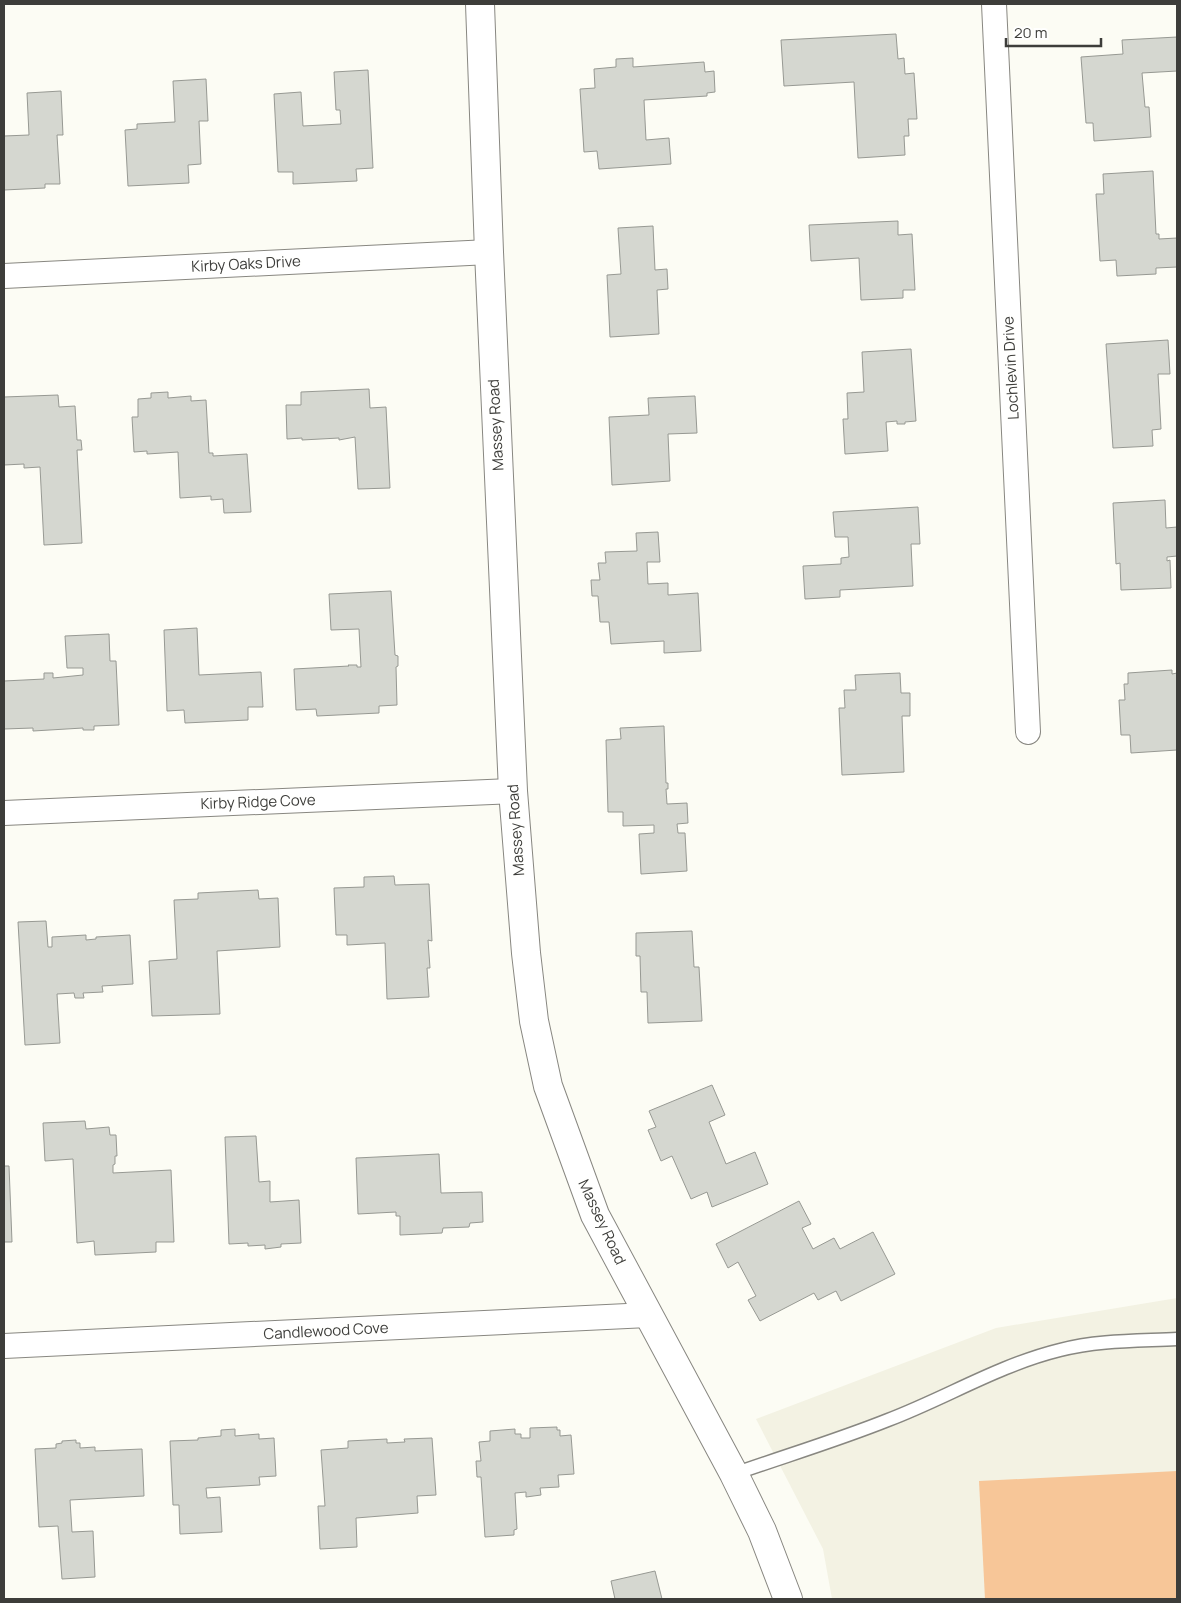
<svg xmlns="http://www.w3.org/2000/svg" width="1181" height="1603" viewBox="0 0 1181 1603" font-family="Manrope,sans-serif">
	<rect width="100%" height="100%" fill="#fcfcf4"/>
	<path fill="#f3f2e3" d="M1177,1298V1599H832L823,1549L756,1419L996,1328Z"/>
	<path fill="#f7c698" d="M1177,1471V1599H985L979,1481Z"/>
	<path fill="#d5d7d0" stroke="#979993" d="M896,34L898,59L904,58L905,74L914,73L917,119H908L909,136H904L905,155L858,158L854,82L784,86L781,40Z
		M1177,37V71L1142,73L1145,107H1149L1151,137L1094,141L1093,123H1086L1081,57L1123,54L1122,40Z
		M633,58V67L704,62L705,72L714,71L715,92L707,93V96L644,100L646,140L669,138L671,164L599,169L597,151L584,152L580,89L595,88L594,69L616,67V59Z
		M368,70L373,168L356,169L357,181L293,184V172H278L274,94L301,92L303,126L341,124L340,110H336L334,72Z
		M206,79L208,121H199L201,164L188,165L189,183L128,186L125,130L137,129V124L175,122L173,81Z
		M61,91L63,135H57L60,184H45V188L4,190V136L29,135L27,93Z
		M1153,171L1156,234H1159V239L1177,238V267L1156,268V274L1117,276L1116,260L1100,261L1096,194H1104L1103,174Z
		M898,221V235L912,234L915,290H903V298L861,300L859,258L811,261L809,225Z
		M653,226L655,270L667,269L668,289L657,290L659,334L610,337L607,275L621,274L618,228Z
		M1168,340L1170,374H1158L1161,429L1152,430L1153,446L1113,448L1106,344Z
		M911,349L916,421L905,422V424H897V421L886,422L888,451L845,454L843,419H848L847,393L864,392L862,352Z
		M369,389L370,408L386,407L390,488L358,489L355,437L339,440V438L302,440V438L287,439L286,405H301V392Z
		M168,392V398L191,396V401L206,400L209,453H213V456L247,454L251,512L224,513L223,499L211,500V496L180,498L178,452L147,454V451L134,452L132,417H138V399L151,398V393Z
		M58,395L59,407L75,406L77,440H81L82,450H77L82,543L44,545L40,467L24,468V464L4,465V397Z
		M695,396L697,433L668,434L670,481L612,485L609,417L649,415L648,398Z
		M1165,500L1166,528L1177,527V556L1167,557V561L1170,560L1171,588L1121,590L1120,563L1116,564L1113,503Z
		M918,507L920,544H911L913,586L840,590V597L805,599L803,566L841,564V558L849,557L848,537H835L833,512Z
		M658,532L660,562H647L648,584L668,583V595L698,593L701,651L664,653V641L611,644L609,622H600L598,596H592L591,580H600L598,563H606L605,552L637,551L636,533Z
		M391,591L395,655L398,656V666L396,667L397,705L379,706V713L317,716L316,709L296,710L294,669L349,666L348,665H357V667H361L359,629L331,630L329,594Z
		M197,628L199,675L261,672L263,707H248V720L185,723L184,710L167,711L164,630Z
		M109,634L110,661H116L119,725L94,726V730H83V728L33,731V728L4,729V681L44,679V673H53V678L83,675V668H67L65,636Z
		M1172,670V674L1177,673V750L1131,753L1130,735H1121L1119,700H1125L1124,684H1128V673Z
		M900,673L901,693H910V716H902L904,772L842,775L839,708H845L844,690H856L855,675Z
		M664,726L666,783H668V789H666L667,804L687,803L688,823L677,824L678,833H685L687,871L641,874L639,834L654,833V825L623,826V812H608L606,740L621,739L620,728Z
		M394,876L395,885L429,884L432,941L428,940L430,968H427L429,997L387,999L385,943L347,945V935H336L334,888L364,887V877Z
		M258,890L259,899L278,898L280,947L217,951L220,1014L152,1016L149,961L177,959L174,900L198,899V893Z
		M46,921L48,947H52V937L86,935V940L96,939V937L130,935L133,984L102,986L103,992L83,993L84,998H75L74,993L57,994L60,1043L25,1045L18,922Z
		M692,931L694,967H699L702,1021L648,1023L647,992H641L640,956H636V933Z
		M712,1085L725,1115L709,1122L726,1164L755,1152L768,1184L712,1207L707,1192L691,1199L672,1156L661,1161L648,1130L656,1127L649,1111Z
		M85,1121L86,1129L109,1127L110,1135H116L117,1156H115V1164L113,1165V1173L171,1170L174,1242H156V1252L95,1255L94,1241L77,1243L73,1159L45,1161L43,1123Z
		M256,1136L259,1182L270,1181V1202L299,1200L301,1243L281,1244V1247L265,1249V1245L248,1246V1243L229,1244L225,1137Z
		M439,1154L441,1193L482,1192L483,1222L470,1223L469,1227L443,1228L442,1233L400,1235V1216H396V1212L358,1214L356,1158Z
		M4,1166H9L12,1242H4Z
		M799,1201L811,1224L802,1228L813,1249L834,1238L840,1249L873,1232L895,1274L841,1301L836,1291L818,1300L814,1293L760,1321L748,1300L756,1296L738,1262L728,1268L716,1244Z
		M557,1427V1430H560V1436L571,1435L574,1474L558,1475L559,1487L540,1488L541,1495L526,1497V1492L515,1493L517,1529L514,1530V1535L485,1537L481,1477H477L476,1461H481L479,1442L490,1441V1431L515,1429V1434H521V1438H530V1428Z
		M235,1429V1436L259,1434V1439L274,1438L276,1476L259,1477L260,1485L206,1488L207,1498L220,1497L222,1532L180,1534L179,1505H173L170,1441L198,1440V1438L221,1436V1430Z
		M432,1438L436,1495L417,1496L418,1513L356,1518L357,1547L320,1549L318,1506H325L321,1450L348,1448V1441L387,1439V1443L405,1442L404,1439Z
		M76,1440V1443H80V1448L95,1447V1451L142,1449L144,1496L70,1500L72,1532L93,1531L95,1577L62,1579L58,1526L39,1527L35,1449L56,1448V1444L62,1443V1441Z
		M655,1571L662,1599H615L611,1581Z"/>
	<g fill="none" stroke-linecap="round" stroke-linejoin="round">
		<defs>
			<path id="lane" d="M734,1474C785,1456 838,1440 888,1420C946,1398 999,1365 1060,1350C1098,1340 1138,1341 1177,1339"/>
			<path id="street" d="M994,4L1028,732
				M4,276L489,252
				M4,813L513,791
				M4,1346L648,1315"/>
			<path id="secondary" d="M480,4L489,252L513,791L526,953L534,1021L548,1086L595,1215L734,1474L762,1531L788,1599"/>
		</defs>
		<use href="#lane" stroke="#888781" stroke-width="15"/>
		<use href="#street" stroke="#888781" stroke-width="26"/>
		<use href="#secondary" stroke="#888781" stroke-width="30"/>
		<use href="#lane" stroke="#fff" stroke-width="12"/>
		<use href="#street" stroke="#fff" stroke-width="24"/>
		<use href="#secondary" stroke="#fff" stroke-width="28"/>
	</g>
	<g text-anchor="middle" stroke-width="5" stroke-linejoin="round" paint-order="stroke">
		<g font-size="15" fill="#3d3d3a" stroke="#fffffe">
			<text transform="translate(246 264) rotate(-3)" y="5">Kirby Oaks Drive</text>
			<text transform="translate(1011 368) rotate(-93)" y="5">Lochlevin Drive</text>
			<text transform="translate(496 425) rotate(-93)" y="5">Massey Road</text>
			<text transform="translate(258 802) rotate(-2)" y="5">Kirby Ridge Cove</text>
			<text transform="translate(516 830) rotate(-94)" y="5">Massey Road</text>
			<text transform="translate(602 1222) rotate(65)" y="5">Massey Road</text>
			<text transform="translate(326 1331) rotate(-3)" y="5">Candlewood Cove</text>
		</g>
	</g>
	<rect width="1181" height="1603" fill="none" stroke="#3d3d3a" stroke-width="10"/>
	<path d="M1006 38v8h95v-8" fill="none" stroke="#3d3d3a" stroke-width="2.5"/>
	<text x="1014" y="38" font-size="15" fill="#3d3d3a" stroke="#fffffe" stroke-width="4" paint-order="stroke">20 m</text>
</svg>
